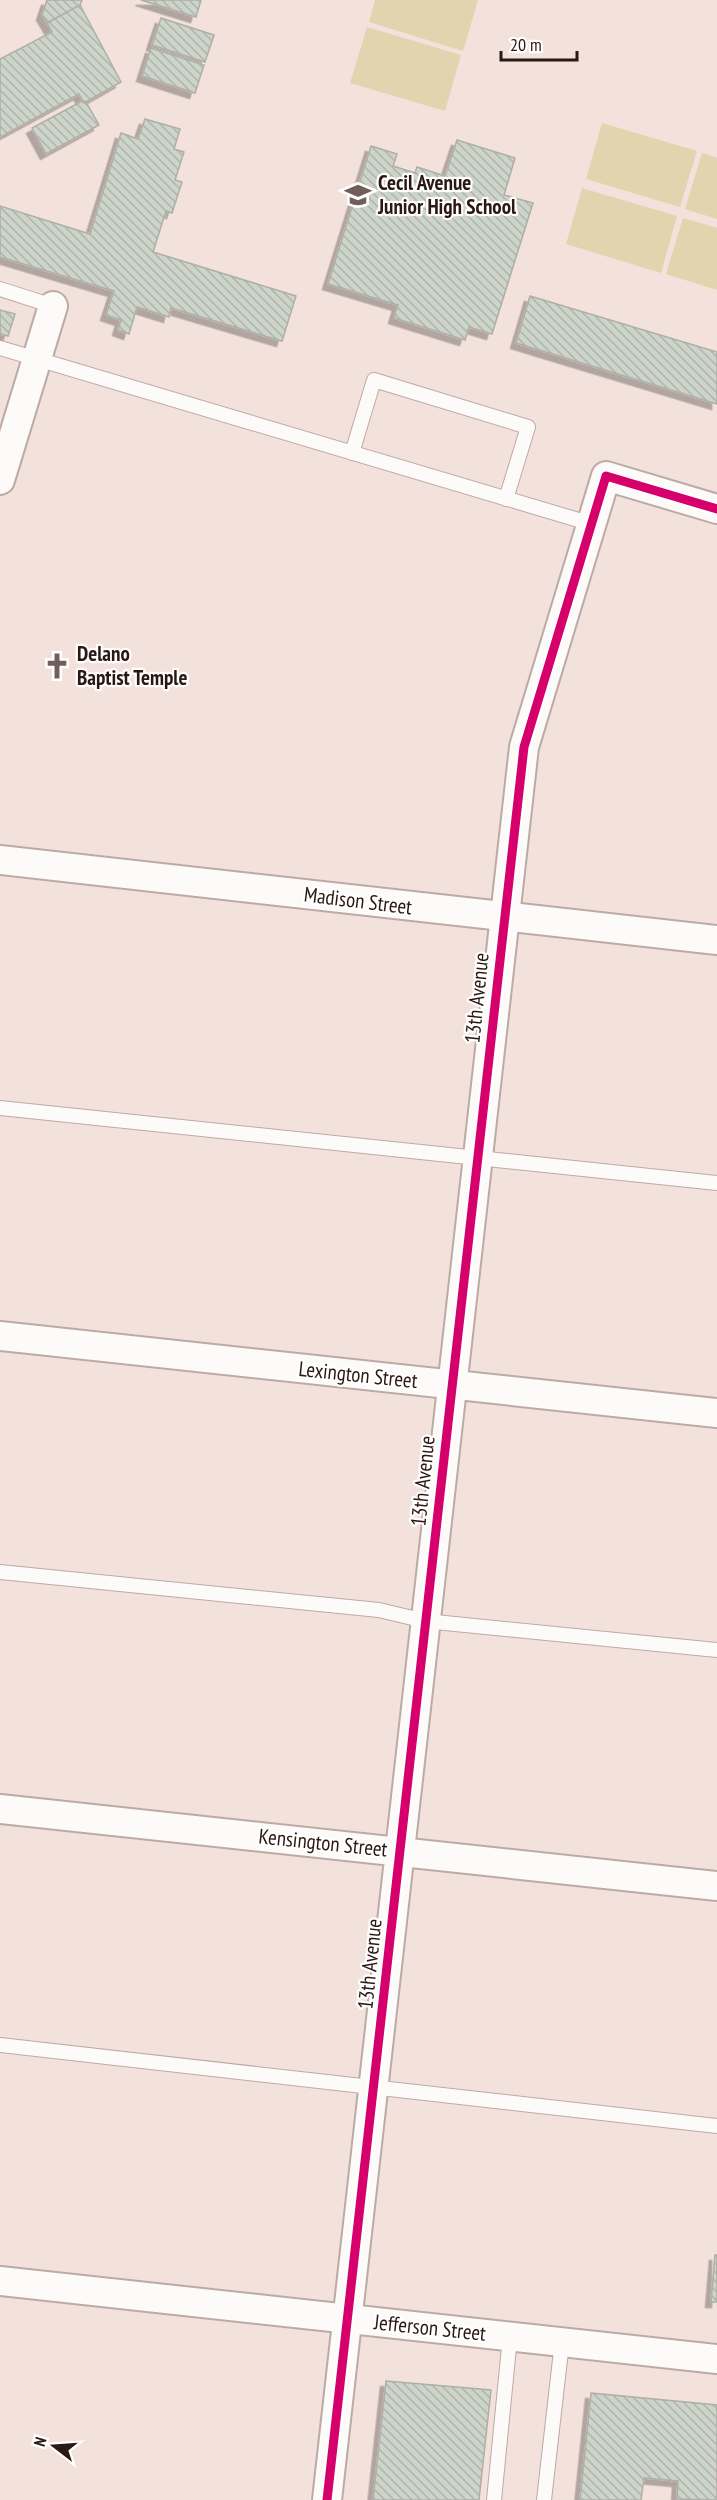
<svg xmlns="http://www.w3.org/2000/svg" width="717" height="2500" font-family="'PT Sans Narrow',sans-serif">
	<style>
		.green { fill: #e2d4af }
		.building { fill: url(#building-back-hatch); stroke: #aeafa7; stroke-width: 1.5; filter: url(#shadow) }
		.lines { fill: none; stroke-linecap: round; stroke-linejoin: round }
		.service-casing { stroke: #bcaba5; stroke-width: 16 }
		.minor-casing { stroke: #bcaba5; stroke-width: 32 }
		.service { stroke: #fdfafa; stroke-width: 14 }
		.minor { stroke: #fdfafa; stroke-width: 28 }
		.cycleway-casing { stroke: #fff; stroke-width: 13 }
		.cycleway { stroke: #d6006c; stroke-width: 9 }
		.labels { text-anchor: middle; stroke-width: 4.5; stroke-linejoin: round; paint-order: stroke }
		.poi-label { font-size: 21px; font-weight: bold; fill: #2b1812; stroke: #fff; text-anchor: start }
		.street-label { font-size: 21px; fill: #2b1812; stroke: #fff }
	</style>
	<defs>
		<pattern id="building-back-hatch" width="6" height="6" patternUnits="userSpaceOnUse" patternTransform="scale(1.5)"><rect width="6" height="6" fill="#cdd4c9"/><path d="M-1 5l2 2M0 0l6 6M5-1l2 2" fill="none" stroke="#b0b5ac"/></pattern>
		<filter id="shadow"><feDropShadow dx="-5.5" dy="5.5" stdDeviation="0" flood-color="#0004"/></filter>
	</defs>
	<rect width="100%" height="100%" fill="#f3e1db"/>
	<path class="green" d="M375 0H478L463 51 369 22Z
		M367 27 461 55 445 111 350 83Z
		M602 123 697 151 680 207 586 179Z
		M702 153 717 158V219L685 209Z
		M582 188 677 216 661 273 566 244Z
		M683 218 717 228V290L666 274Z"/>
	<path class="building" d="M47 0H82L80 5 47 23 42 15Z
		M141 0H201L196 17Z
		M80 5 121 82 84 103 79 94 0 137V59L52 32 47 23Z
		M161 18 214 35 205 62 152 45Z
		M151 48 204 65 195 93 142 76Z
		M82 101 86 102 99 125 46 154 32 128Z
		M145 119 180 129 174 149 184 152 175 180 182 182 172 213 166 211 153 252 296 296 282 341 171 308 169 317 137 307 129 334 118 330 121 320 106 315 114 291 0 257V206L90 234 121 133 138 139Z
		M457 140 515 158 504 195 533 203 492 334 469 327 465 340 394 318 398 305 328 284 371 146 397 154 393 166 415 173 417 167 445 176Z
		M530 296 717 352V404L516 343Z
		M0 310 15 314 8 336 0 334Z
		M715 2255H717V2302H711Z
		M386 2381 491 2390 479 2500H373Z
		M591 2393 717 2405V2500L677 2499 678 2481 644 2478 641 2500H580Z"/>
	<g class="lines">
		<g class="service-casing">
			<path id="service" d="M0 289 53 306
				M0 348 592 524
				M352 453 374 380 528 427 506 499
				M0 1108 717 1183
				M0 1572 379 1610 425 1621 717 1650
				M0 2045 717 2126
				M494 2500 510 2337
				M544 2500 562 2342"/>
		</g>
		<g class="minor-casing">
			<path id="minor" d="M0 480 53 306
				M0 860 717 940
				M0 1336 717 1413
				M0 1809 717 1886
				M0 2281 717 2359
				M327 2500 524 747 606 476 717 509"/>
		</g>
		<use href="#service" class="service"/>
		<use href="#minor" class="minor"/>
		<g class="cycleway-casing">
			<path id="cycleway" d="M327 2500 524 747 606 476 717 509"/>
		</g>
		<use href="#cycleway" class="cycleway"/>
	</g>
	<defs>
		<g id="school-bare" transform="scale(2.07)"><path d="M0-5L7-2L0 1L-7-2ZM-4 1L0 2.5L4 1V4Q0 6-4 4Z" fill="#715e58" stroke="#fff" stroke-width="2.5" paint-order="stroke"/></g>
		<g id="church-bare" transform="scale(2.07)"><path d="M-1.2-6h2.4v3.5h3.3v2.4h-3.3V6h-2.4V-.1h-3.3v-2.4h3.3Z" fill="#715e58" stroke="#fff" stroke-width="2.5" paint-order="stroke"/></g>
	</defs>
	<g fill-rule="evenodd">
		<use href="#school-bare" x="358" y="195"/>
		<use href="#church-bare" x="57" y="666"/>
	</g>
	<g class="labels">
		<g class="poi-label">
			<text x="378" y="190">Cecil Avenue<tspan x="378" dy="24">Junior High School</tspan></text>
			<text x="77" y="661">Delano<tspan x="77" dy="24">Baptist Temple</tspan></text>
		</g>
		<g class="street-label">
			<text transform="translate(358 901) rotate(7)" y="7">Madison Street</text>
			<text transform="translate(477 998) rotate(-84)" y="7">13th Avenue</text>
			<text transform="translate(358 1375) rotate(6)" y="7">Lexington Street</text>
			<text transform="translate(423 1481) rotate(-84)" y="7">13th Avenue</text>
			<text transform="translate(323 1843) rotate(6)" y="7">Kensington Street</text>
			<text transform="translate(370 1964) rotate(-84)" y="7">13th Avenue</text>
			<text transform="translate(430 2328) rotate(6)" y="7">Jefferson Street</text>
		</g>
	</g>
	<g transform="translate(54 2446) rotate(287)" stroke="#ffffff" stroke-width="4.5" paint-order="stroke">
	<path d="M0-4.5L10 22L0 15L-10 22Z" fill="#2b1812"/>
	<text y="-9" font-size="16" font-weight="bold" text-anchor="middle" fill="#2b1812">N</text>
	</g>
	<path d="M501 51v9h76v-9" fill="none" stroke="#2b1812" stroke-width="3"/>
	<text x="510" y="51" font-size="18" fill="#2b1812" stroke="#ffffff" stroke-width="4.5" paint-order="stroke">20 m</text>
</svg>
